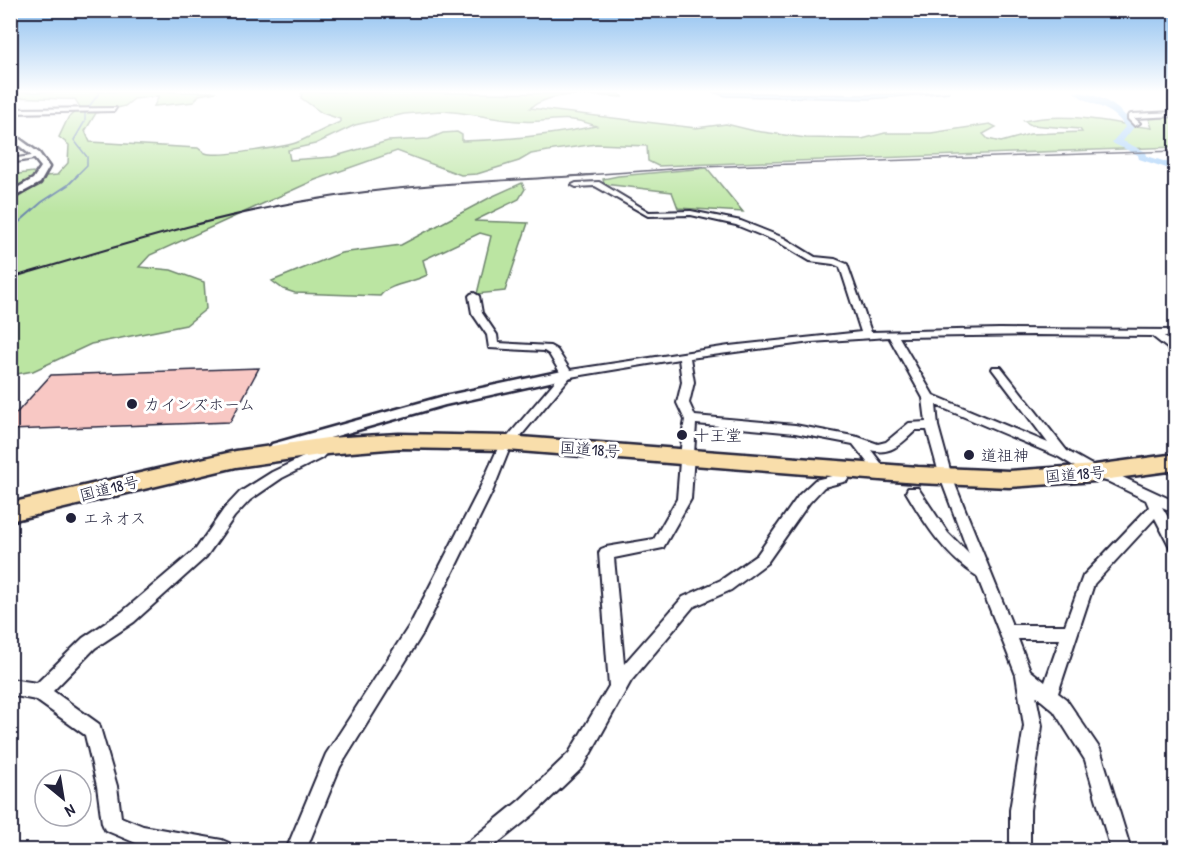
<svg xmlns="http://www.w3.org/2000/svg" width="1186" height="861" font-family="'Patrick Hand','Klee One',sans-serif">
	<style>
		.green { fill: #bbe5a2; stroke: #6e846e; stroke-width: 1.5; fill-rule: evenodd }
		.water { fill: #9fccf9; stroke: #6d88ad; stroke-width: 1.5 }
		.lines { fill: none; stroke-linecap: round; stroke-linejoin: round }
		.stream-far1 { stroke: #6d88ad; stroke-width: 1.5 }
		.stream { stroke: #6d88ad; stroke-width: 2 }
		.river { fill: #9fccf9; fill-rule: evenodd }
		.building { fill: #f8c8c4; stroke: #22223b; stroke-width: 1.5 }
		.minor-casing { stroke: #22223b; stroke-width: 4 }
		.tertiary-casing { stroke: #22223b; stroke-width: 5 }
		.trunk-casing { stroke: #22223b; stroke-width: 5 }
		.minor { fill: #fff; fill-rule: evenodd }
		.tertiary { fill: #fff; fill-rule: evenodd }
		.trunk { fill: #f9deab; fill-rule: evenodd }
		.rail-far1 { stroke: #22223b; stroke-width: 1.5 }
		.rail { stroke: #22223b; stroke-width: 2 }
		.poi-dot { fill: #22223b; stroke: #fff; stroke-width: 2 }
		.labels { text-anchor: middle; stroke-width: 6; stroke-linejoin: round; paint-order: stroke }
		.poi-label { font-size: 16px; fill: #22223b; stroke: #fff; text-anchor: start }
		.street-label { font-size: 16px; fill: #22223b; stroke: #fff }
	</style>
	<rect width="100%" height="100%" fill="#fff"/>
	<filter id="ink" filterUnits="userSpaceOnUse"><feTurbulence type="fractalNoise" baseFrequency=".0167" numOctaves="2"/><feDisplacementMap in="SourceGraphic" scale="12" xChannelSelector="R" yChannelSelector="G"/><feConvolveMatrix kernelMatrix="1 2 1 2 8 2 1 2 1" color-interpolation-filters="sRGB"/></filter>
	<g filter="url(#ink)">
		<path class="green" d="M11 92H216L199 95 194 102 154 106 159 96 134 99 125 106 96 113 85 131 90 142 198 148C202 151 205 154 210 154 222 156 287 147 298 142 312 136 325 128 340 122V119L322 113 301 98 302 92 620 94 622 97C593 96 555 89 530 108L696 128 726 124 755 131 806 138 862 139 885 133H931L990 124 996 127 983 134 988 139 1001 142 1030 134 1082 132 1080 129 1031 125 1024 121C1066 111 1110 123 1152 128L1149 119 1175 117 1176 147 658 166 648 161 647 146 596 144 554 150 531 154 519 161 477 174 461 175 397 151 315 180 150 255 139 267 171 270 204 282 206 309 186 325 91 344 33 371 11 375V202L36 186 24 185 11 189V175L33 172 35 177 57 175 68 163 69 145 59 137 68 118 80 107 75 99C53 100 32 96 11 98ZM440 111C467 112 492 119 518 121 549 124 564 113 596 126 552 135 507 140 462 141V135L457 132 443 133 429 139 388 141 332 157 290 160 288 150 315 144 355 125 404 114Z
			M707 168 743 212 678 208 672 192 604 184 603 179 618 176Z
			M522 183 525 189 519 199 474 221 528 223 505 291 477 294 491 236 480 233 423 260 427 275C413 283 390 283 380 296L295 293 283 289 272 281 341 253 401 245 491 197Z"/>
		<path class="water" d="M712 92 864 95 951 92 869 99 726 96Z"/>
		<g class="lines">
			<path class="stream-far1" d="M76 176 87 165V157L74 140 85 121V112L100 92"/>
			<path class="stream" d="M10 230 42 202 68 185 78 175"/>
			<path class="river" d="M1074 92C1097 92 1123 108 1134 127L1123 141 1146 152 1147 156 1176 165V171L1139 159 1138 155 1114 144 1112 142 1125 127C1113 106 1091 107 1074 92Z"/>
		</g>
		<path class="building" d="M259 368 230 422 10 430V420L51 375Z"/>
		<g class="lines">
			<g class="minor-casing">
				<path id="minor" d="M116 108 114 111 10 113V109Z
					M1176 112V116L1134 118 1140 123 1135 126 1128 119V116L1131 114Z
					M38 155 40 156V158L10 163V159Z
					M599 182 649 212 691 211 741 221 784 238 815 257 835 259 847 264 871 332 999 329 1176 330V336H1164L1176 346V355L1152 336 1034 335 899 337 933 395 1048 443 992 369 993 367H1001L1067 451 1099 469 1118 475 1176 502V513L1162 507 1176 531V551L1171 549 1155 518 1094 584 1058 693 1066 699 1100 749 1131 850H1111L1085 760 1054 711 1036 696 1042 726 1030 810V850H1010V810L1024 726 1016 675 977 576C945 556 925 524 906 492L908 488H918L948 533 969 554 940 477 927 430H916C903 442 891 456 871 450L888 472 887 475H877L853 444 795 433 696 424 691 499 663 548 614 558 624 664 683 597 721 580 757 555 799 495 815 480 836 475 837 466H847C849 471 849 477 847 481L824 487 809 503 767 563 731 590 693 607 631 681 583 767 534 814 489 850H464L467 843 520 800 569 753 609 686 599 553 601 549 606 547 654 539 677 499 682 436 685 420 677 403 682 382 679 359 570 377 509 450 493 490 423 633 340 767 306 850H286L326 754 411 623 479 490 498 448 561 374 549 354 544 351 489 348 487 335 472 313 469 296 471 294 474 293 479 296 482 313 497 335 498 343 550 346 557 350 570 370 729 346 861 332 840 267 833 264 810 261 778 242 736 225 691 215 648 216 595 186 576 187 572 185 576 183ZM889 337 923 398 926 422 909 423 886 442 878 444 858 437 795 425 695 416 689 403 694 382 690 358 811 342ZM936 405 1059 457 1090 476 1109 482 1146 500 1149 507 1083 576 1065 625H1012L952 477 938 426ZM1018 639H1060L1045 682 1030 670Z
					M327 442 333 446 322 458 282 478 250 500 234 517 206 557 134 622 95 648 53 691 99 724 117 786 121 817 143 826 222 840 229 843 232 850H168L143 846 105 830 102 823 97 786 85 735 36 700 10 695V679L37 683 83 638 122 612 196 549 224 509 240 492 272 472 314 452 323 443Z"/>
			</g>
			<g class="tertiary-casing">
				<path id="tertiary" d="M10 132 39 153 49 167 40 183 10 199V192L33 179 41 167 33 157 10 138Z
					M567 370 572 371 574 374 572 377 445 405 277 453 272 452 269 448 272 444 444 396Z"/>
			</g>
			<g class="trunk-casing">
				<path id="trunk" d="M399 434 507 436 918 467 1009 471 1095 465 1176 454V470L1095 481 1009 487 918 483 507 450 399 448 327 454 236 467 10 521V503L236 451 327 438Z"/>
			</g>
			<use href="#minor" class="minor"/>
			<use href="#tertiary" class="tertiary"/>
			<use href="#trunk" class="trunk"/>
			<path class="rail-far1" d="M572 176 700 167 1176 151"/>
			<path class="rail" d="M10 278C111 249 213 215 317 199 408 184 501 181 593 175"/>
		</g>
	</g>
	<linearGradient id="sky" x2="0" y2="1"><stop stop-color="#8bbeef"/><stop offset="0.43" stop-color="#fff"/><stop offset="1" stop-color="#fff" stop-opacity="0"/></linearGradient>
	<rect width="1186" height="213" fill="url(#sky)"/>
	<g class="poi-dot">
		<circle cx="132" cy="404" r="6"/>
		<circle cx="682" cy="435" r="6"/>
		<circle cx="969" cy="455" r="6"/>
		<circle cx="71" cy="518" r="6"/>
	</g>
	<g class="labels">
		<g class="poi-label">
			<text x="144" y="410">カインズホーム</text>
			<text x="694" y="441">十王堂</text>
			<text x="981" y="461">道祖神</text>
			<text x="83" y="524">エネオス</text>
		</g>
		<g class="street-label">
			<text transform="translate(590 449) rotate(4)" y="6">国道18号</text>
			<text transform="translate(1075 474) rotate(-5)" y="6">国道18号</text>
			<text transform="translate(109 488) rotate(-14)" y="6">国道18号</text>
		</g>
	</g>
	<rect width="1186" height="861" fill="none" stroke="#fff" stroke-width="36"/>
	<rect x="18" y="18" width="1150" height="825" fill="none" stroke="#22223b" stroke-width="2" filter="url(#ink)"/>
	<g transform="translate(63 798) rotate(150)"><circle r="28" fill="#ffffff" stroke="#a7a7b1" stroke-width="1.5"/>
	<path d="M0-4.5L10 22L0 15L-10 22Z" fill="#22223b"/>
	<text y="-9" font-size="16" font-weight="bold" text-anchor="middle" fill="#22223b">N</text>
	</g>
</svg>
